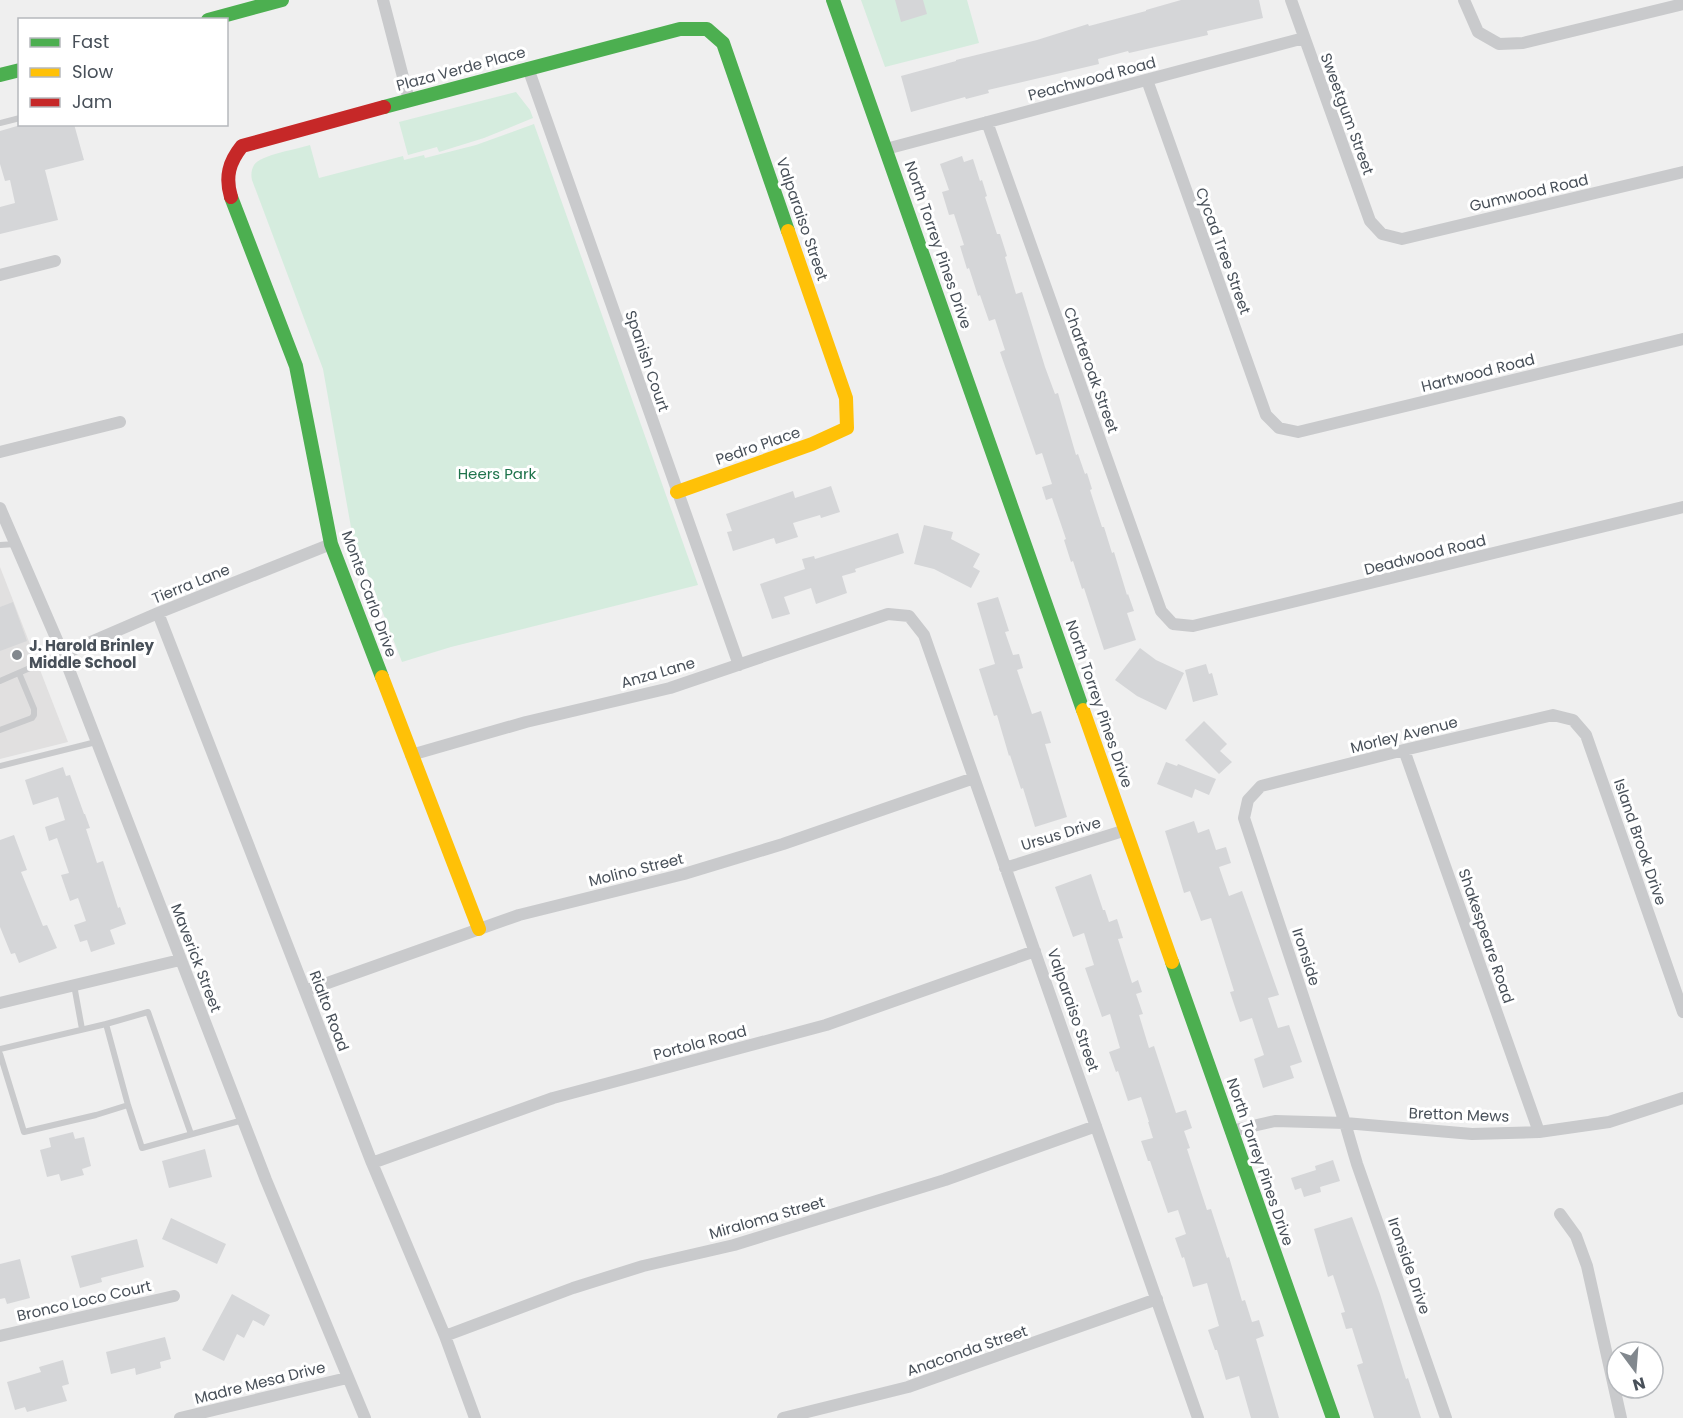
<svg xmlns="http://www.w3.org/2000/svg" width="1683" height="1418" font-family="Poppins,sans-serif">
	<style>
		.education { fill: #e1e0e0 }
		.green { fill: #d5ecde }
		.building { fill: #d5d6d8 }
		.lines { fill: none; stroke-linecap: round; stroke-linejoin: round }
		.lane { stroke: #c9cacc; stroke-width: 6 }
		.street { stroke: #c9cacc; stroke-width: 12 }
		.fast { stroke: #4caf50; stroke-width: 14 }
		.slow { stroke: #ffc107; stroke-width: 14 }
		.jam { stroke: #c62828; stroke-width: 14 }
		.poi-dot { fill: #82888e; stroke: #fff; stroke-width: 2 }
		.labels { text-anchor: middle; stroke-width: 6; stroke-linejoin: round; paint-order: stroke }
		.street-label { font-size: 15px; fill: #485059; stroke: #fff }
		.park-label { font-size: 15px; fill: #1f744c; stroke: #fff }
		.poi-label { font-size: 15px; font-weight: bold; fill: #485059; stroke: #fff; text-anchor: start }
	</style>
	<rect width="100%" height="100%" fill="#efefef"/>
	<path class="education" d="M0 567 68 742 0 759Z"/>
	<path class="green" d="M861 0H967L979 43 885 67Z
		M516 92 530 110 533 118 484 138 439 152 437 147 408 155 399 122Z
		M534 124 698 585 451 647 402 662 352 533 323 369 252 180C251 176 251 170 254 165 260 155 298 149 310 145L319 178 403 156 404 160 424 155 425 158 476 145Z"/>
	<path class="building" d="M895 0H923L927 14 901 22Z
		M1181 0H1259L1263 18 1207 31 1208 35 1129 53 1128 51 1098 59 1099 64 988 90 989 93 966 99 965 97 911 112 901 76 956 61V60L1037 40 1088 24 1089 26 1146 11V10Z
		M24 124H74L84 160 45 170 58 220 0 234V207L15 203 10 180 5 181 0 164V131Z
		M962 156 964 162 973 159 980 181 982 180 987 196 985 197 997 234H1000L1007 256 1005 257 1016 294 1022 292 1045 367 1055 394 1058 393 1076 455 1078 454 1085 474 1087 473 1092 489 1090 490 1102 527H1104L1112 553 1114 552 1127 595 1128 594 1134 611 1127 613 1136 640 1104 650 1084 588 1082 589 1073 561 1071 562 1064 540 1066 539 1052 498 1046 500 1042 487 1052 484 1042 453 1036 455 1000 352 1005 350 995 319 989 321 980 295 978 296 969 268 967 269 960 246 964 245 954 214 949 215 942 192 949 190 940 164Z
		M831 486 840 512 821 518 820 515 793 523 798 537 776 544 774 538 733 551 727 532 732 531 726 514 793 491 795 498Z
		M924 525 953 532 951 539 980 554 973 567 980 571 971 588 934 569 914 564Z
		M898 533 904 553 855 569 856 572 842 576 847 593 816 604 811 588 784 597 790 614 772 619 760 584 805 569 802 559 814 556 815 559Z
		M998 597 1009 631 1005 632 1013 655 1019 654 1023 668 1017 670 1032 714 1041 711 1051 743 1045 744 1067 817 1035 827 1023 788 1021 789 1010 755 1009 756 997 715 994 716 979 669 995 664 977 603Z
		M13 602 27 641 0 651V607Z
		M1140 648 1156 660 1184 673 1166 710 1137 696 1115 680Z
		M1206 664 1209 674 1212 673 1218 695 1193 702 1185 670Z
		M1204 721 1227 744 1220 751 1232 762 1219 774 1185 740Z
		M1166 762 1177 766 1178 764 1216 779 1209 795 1195 789 1192 798 1157 784Z
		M63 767 66 776 70 775 84 814H85L90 828 86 829 97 863 103 861 118 908 120 907 126 924 110 930 115 944 91 952 87 940 80 942 74 925 86 921 78 898 70 901 61 875 69 873 57 838 49 841 45 827 65 820 58 797 33 805 25 780Z
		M1194 821 1198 833 1209 829 1216 850 1226 847 1231 863 1219 867 1229 896 1242 891 1279 995 1268 998 1278 1028 1289 1025 1302 1062 1290 1066 1294 1078 1263 1088 1254 1059 1264 1055 1252 1018 1240 1022 1230 992 1234 991 1211 918 1201 921 1190 891 1184 893 1165 831Z
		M14 835 27 870 21 872 43 926 47 925 57 948 19 963 15 953 11 954 0 927V840Z
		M1091 874 1103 910H1105L1109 922 1117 919 1123 938 1118 939 1132 983 1138 980 1142 992 1136 994 1143 1014 1139 1015 1149 1048 1154 1046 1176 1113 1186 1110 1192 1128 1184 1131 1190 1148 1187 1149 1207 1210 1211 1209 1227 1258 1229 1257 1242 1301 1245 1300 1252 1322 1259 1320 1264 1336 1256 1339 1279 1418H1251L1239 1376 1226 1380 1217 1350H1215L1208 1330 1219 1326 1207 1283 1193 1287 1184 1257 1182 1258 1175 1238 1186 1234 1178 1210 1168 1213 1150 1161H1148L1141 1141 1153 1138 1148 1122H1149L1141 1097 1128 1101 1118 1071 1116 1072 1109 1052 1120 1048 1110 1014 1102 1017 1085 968 1094 965 1084 933 1073 937 1055 887Z
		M73 1132 75 1139 84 1137 91 1166 82 1169 84 1175 61 1181 59 1174 47 1177 40 1150 51 1147 49 1138Z
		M205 1149 212 1177 169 1188 162 1161Z
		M1333 1160 1340 1181 1320 1187 1321 1192 1304 1197 1301 1188 1295 1190 1291 1178 1316 1170 1315 1166Z
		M1352 1217 1380 1294 1406 1379 1408 1378 1421 1418H1374L1357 1365 1363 1363 1352 1328 1346 1329 1341 1313 1345 1312 1333 1275 1328 1277 1314 1229Z
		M171 1218 226 1244 217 1264 162 1239Z
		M137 1239 144 1267 101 1278 102 1282 80 1288 71 1256Z
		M20 1259 30 1298 7 1304 5 1298 0 1299V1264Z
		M232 1294 270 1315 264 1326 253 1320 244 1338 237 1334 224 1361 202 1350Z
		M165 1337 171 1359 160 1362 161 1368 136 1375 135 1368 111 1374 106 1352Z
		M63 1360 69 1384 62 1386 67 1401 27 1412 25 1407 15 1410 7 1382 41 1372 39 1367Z"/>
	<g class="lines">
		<path class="lane" d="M0 123 20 118
			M0 545 16 544
			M0 681 62 654
			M0 730 32 718 34 715V709L19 673
			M0 766 96 742
			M74 985 82 1029
			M106 1024 148 1012 191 1134
			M0 1049 106 1024 128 1105 96 1115 24 1132 0 1054
			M128 1105 142 1148 243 1120"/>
		<path class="street" d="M383 0 409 100
			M1291 0 1370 221 1382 234 1402 239 1683 172
			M1464 0 1478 32 1499 44 1523 43 1683 4
			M528 68 739 665
			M1147 80 1266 415 1279 428 1298 432 1683 339
			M987 122 1161 611 1173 624 1193 626 1683 507
			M886 149 1304 38
			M0 275 55 261
			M0 452 120 422
			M0 508 63 654 266 1180 365 1418
			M158 613 372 1163 445 1336 475 1418
			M63 654 158 613 331 544
			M1404 750 1539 1132
			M411 755 526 722 670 688 888 614 909 616 924 635 1198 1418
			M1005 868 1126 830
			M305 991 519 915 684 874 783 844 974 778
			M0 1003 180 960
			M1231 1131 1275 1121 1345 1123 1472 1134 1539 1132 1609 1122 1683 1098
			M372 1163 553 1098 826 1025 1035 951
			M1560 1214 1576 1236 1587 1266 1621 1418
			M0 1336 174 1296
			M445 1336 573 1288 643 1266 734 1245 831 1215 945 1180 1096 1126
			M180 1418 347 1378
			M783 1418 908 1387 1157 1299
			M1446 1418 1357 1164 1345 1123 1244 818 1248 800 1261 786 1404 750 1553 715 1573 720 1586 735 1683 1012"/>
		<path class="fast" d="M833 0 1083 710
			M208 20 282 0
			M0 75 20 70
			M384 107 680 29H707L723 43 788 231
			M231 197 296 366 331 544 382 677
			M1172 962 1333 1418"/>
		<path class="slow" d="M677 492 812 444 847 428 846 398 788 231
			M382 677 479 929
			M1083 710 1172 962"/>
		<path class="jam" d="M231 197C225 177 229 162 242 146L384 107"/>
	</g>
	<circle class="poi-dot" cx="17" cy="655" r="6"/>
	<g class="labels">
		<g class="street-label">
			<text transform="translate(461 69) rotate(-15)" y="5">Plaza Verde Place</text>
			<text transform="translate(1092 79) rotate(-15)" y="5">Peachwood Road</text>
			<text transform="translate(1347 114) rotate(70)" y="5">Sweetgum Street</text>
			<text transform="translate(1529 193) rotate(-13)" y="5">Gumwood Road</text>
			<text transform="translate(802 219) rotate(71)" y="5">Valparaiso Street</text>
			<text transform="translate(938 245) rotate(71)" y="5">North Torrey Pines Drive</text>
			<text transform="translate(1223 251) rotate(70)" y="5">Cycad Tree Street</text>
			<text transform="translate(647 361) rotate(71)" y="5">Spanish Court</text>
			<text transform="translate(1091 370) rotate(70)" y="5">Charteroak Street</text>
			<text transform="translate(1478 373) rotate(-14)" y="5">Hartwood Road</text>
			<text transform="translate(758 446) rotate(-19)" y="5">Pedro Place</text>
			<text transform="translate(1425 555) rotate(-14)" y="5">Deadwood Road</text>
			<text transform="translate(191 584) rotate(-22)" y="5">Tierra Lane</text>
			<text transform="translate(369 594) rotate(70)" y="5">Monte Carlo Drive</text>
			<text transform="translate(658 673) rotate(-16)" y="5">Anza Lane</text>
			<text transform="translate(1099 704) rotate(71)" y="5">North Torrey Pines Drive</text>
			<text transform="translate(1404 735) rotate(-14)" y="5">Morley Avenue</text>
			<text transform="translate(1061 834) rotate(-17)" y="5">Ursus Drive</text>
			<text transform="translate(1640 842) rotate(71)" y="5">Island Brook Drive</text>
			<text transform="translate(636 870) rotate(-14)" y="5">Molino Street</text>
			<text transform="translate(1486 936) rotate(71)" y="5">Shakespeare Road</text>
			<text transform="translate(1306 957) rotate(72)" y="5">Ironside</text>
			<text transform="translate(196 958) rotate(69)" y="5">Maverick Street</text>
			<text transform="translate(1073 1010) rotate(71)" y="5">Valparaiso Street</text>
			<text transform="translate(329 1011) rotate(69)" y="5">Rialto Road</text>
			<text transform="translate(700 1043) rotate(-15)" y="5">Portola Road</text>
			<text transform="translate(1459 1115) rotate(2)" y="5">Bretton Mews</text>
			<text transform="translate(1260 1162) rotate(71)" y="5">North Torrey Pines Drive</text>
			<text transform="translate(767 1218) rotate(-16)" y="5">Miraloma Street</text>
			<text transform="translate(1409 1266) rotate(71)" y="5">Ironside Drive</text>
			<text transform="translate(84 1301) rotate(-13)" y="5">Bronco Loco Court</text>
			<text transform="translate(967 1351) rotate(-19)" y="5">Anaconda Street</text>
			<text transform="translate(260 1383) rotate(-14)" y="5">Madre Mesa Drive</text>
		</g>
		<g class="park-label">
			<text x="497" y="479">Heers Park</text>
		</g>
		<g class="poi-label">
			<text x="29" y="651">J. Harold Brinley<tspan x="29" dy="17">Middle School</tspan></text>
		</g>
	</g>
	<rect x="18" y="18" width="210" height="108" fill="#ffffff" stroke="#b6b9bd" stroke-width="1.5"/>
	<rect x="30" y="38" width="30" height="9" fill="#4caf50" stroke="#b6b9bd" stroke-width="1.5"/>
	<text x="72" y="48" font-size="18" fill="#485059">Fast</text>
	<rect x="30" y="68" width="30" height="9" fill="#ffc107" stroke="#b6b9bd" stroke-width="1.5"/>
	<text x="72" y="78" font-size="18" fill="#485059">Slow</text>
	<rect x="30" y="98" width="30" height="9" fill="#c62828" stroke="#b6b9bd" stroke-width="1.5"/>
	<text x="72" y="108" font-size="18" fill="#485059">Jam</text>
	<g transform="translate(1635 1370) rotate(164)"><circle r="28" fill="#ffffff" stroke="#b6b9bd" stroke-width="1.5"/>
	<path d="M0-4.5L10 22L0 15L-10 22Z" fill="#82888e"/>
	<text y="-9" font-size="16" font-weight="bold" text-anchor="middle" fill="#485059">N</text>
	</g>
</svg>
